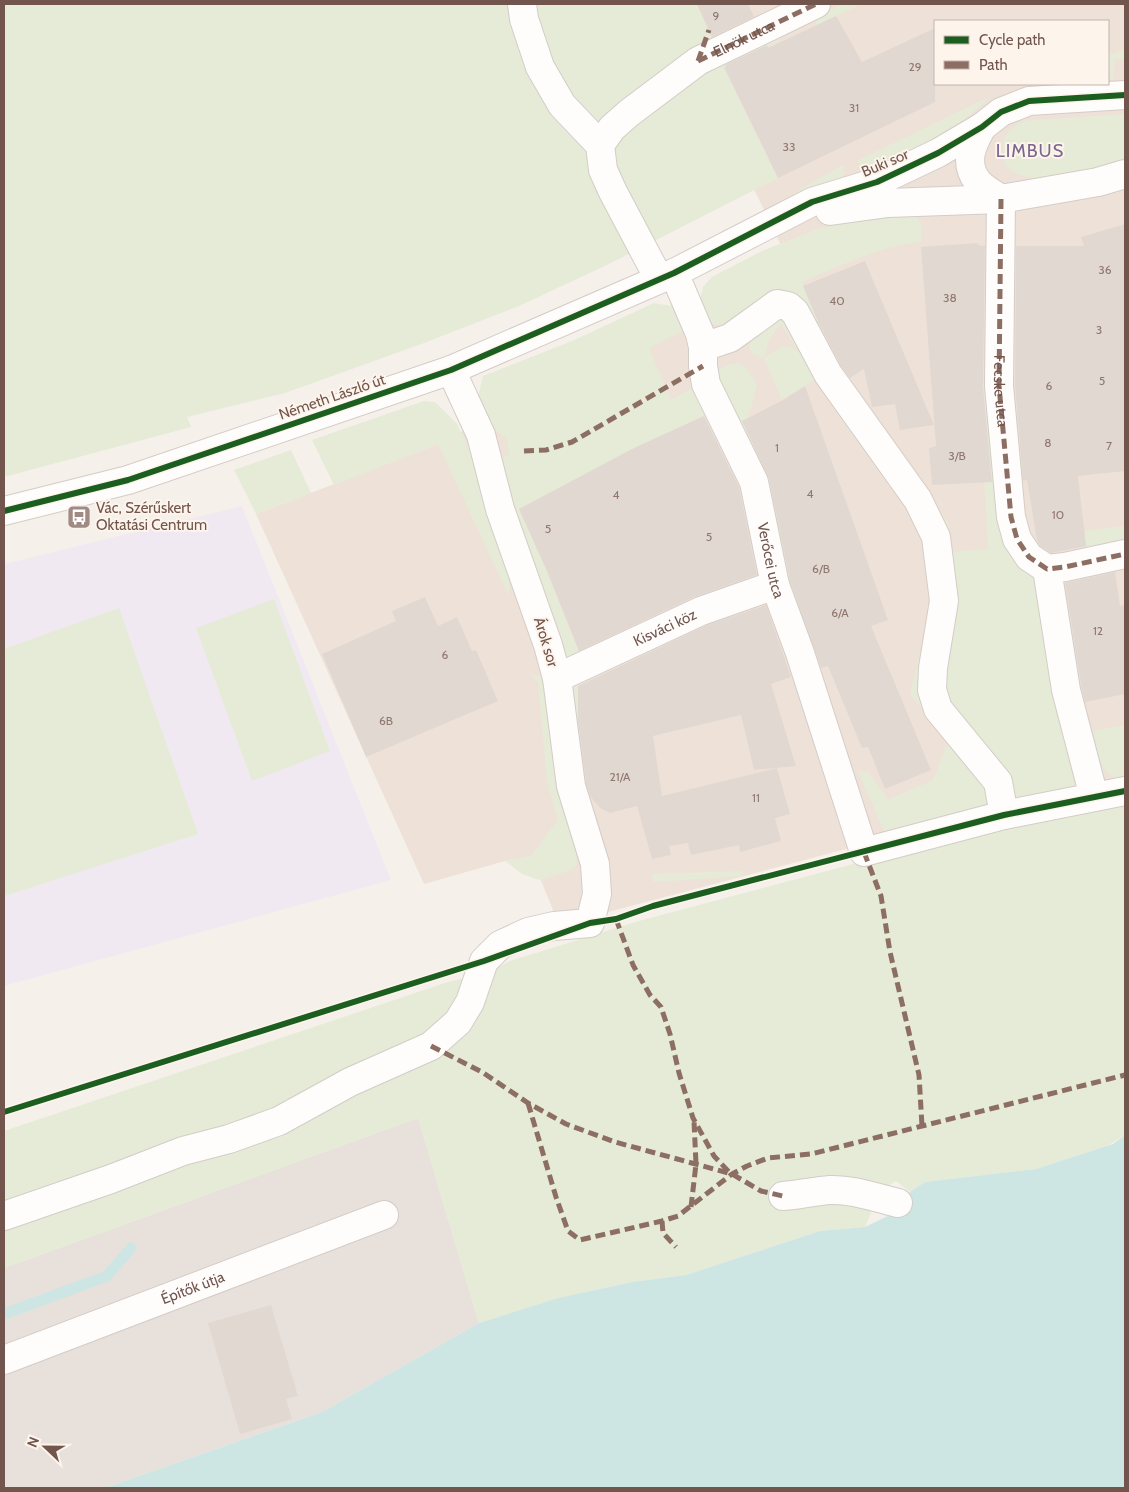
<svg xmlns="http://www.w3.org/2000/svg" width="1129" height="1492" font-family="Cabin,sans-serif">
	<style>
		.residential { fill: #eee2d8; fill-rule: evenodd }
		.industrial { fill: #e8e0db }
		.education { fill: #f1e9f1 }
		.green { fill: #e5ebd6; fill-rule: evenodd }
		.water { fill: #cde6e4 }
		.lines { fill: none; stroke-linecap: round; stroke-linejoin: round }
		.stream { stroke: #cde6e4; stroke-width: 11 }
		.building { fill: #e2d8d2 }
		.minor-casing { stroke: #d4ccc7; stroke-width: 30 }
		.minor { stroke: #fefdfc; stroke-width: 28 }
		.quiet { stroke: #8d6e63; stroke-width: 5; stroke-dasharray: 10 5; stroke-linecap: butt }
		.cycleway-casing { stroke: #fdf4ec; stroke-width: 9 }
		.cycleway { stroke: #1b5e20; stroke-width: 6 }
		.labels { text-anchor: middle; stroke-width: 4; stroke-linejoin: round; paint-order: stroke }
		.number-label { font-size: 12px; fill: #907870 }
		.street-label { font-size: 15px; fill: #72554d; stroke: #fdf4ec }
		.poi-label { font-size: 15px; fill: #72554d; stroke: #fdf4ec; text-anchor: start }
		.quarter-label { font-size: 18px; letter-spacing: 1px; fill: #7a658d; stroke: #fdf4ec }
	</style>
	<rect width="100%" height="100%" fill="#f6f0ea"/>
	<path class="residential" d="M665 4H1125V775L559 925 531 856 505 861 424 884 256 514 438 444 788 260ZM935 21H1108V84H935Z"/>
	<path class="industrial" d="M418 1118 479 1323 322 1412 105 1488H4V1268Z"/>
	<path class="education" d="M242 506 391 880 4 986V564Z"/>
	<path class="green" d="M4 4H697L721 60 776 36 781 40 724 68 778 178 609 264 519 306 424 343 285 393 187 417 191 427 4 477Z
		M843 4H861L817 25 813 18Z
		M1125 50V59H1115L1113 79H1108V55Z
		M991 96 949 133 870 171 863 169 857 161Z
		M1125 114V161C1098 170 1022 194 1004 162 1003 159 1003 154 1003 150 1001 135 1012 128 1024 121Z
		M843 165 844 171 842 180 792 194Z
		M912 214C923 220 922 230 921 242 879 246 840 266 802 282L832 354 798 297 747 311 723 326 711 323 703 314 700 300 703 287 712 277 762 251 815 230 854 220Z
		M654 303 672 306 685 320 683 331 649 348 671 400 696 386 733 471 704 416 634 448 519 509 547 571 581 657 578 679 579 756 569 663 497 462 509 454 507 439 484 420 477 401 483 376 572 341Z
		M783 312 817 378 782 400 764 358 753 354 749 347 753 336ZM781 323 798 352 790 346 781 347 764 358 769 340Z
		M739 363 747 369 757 384 748 418 774 471 785 559 823 647 813 650 779 561 717 380 720 369 729 365Z
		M980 389 991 401 996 449 994 485 1002 525 1038 580 1083 788 1014 800 938 687 949 599 885 433 949 525 951 552 988 549Z
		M424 401 435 402 457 424 473 458 509 575V596L438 444 334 485 312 440Z
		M291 450 311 493 256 514 234 470Z
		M1125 526V540L1086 548 1085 531Z
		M931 539 937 607 926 655 988 787 986 808 884 831 858 771 869 772 888 800 933 780 949 740 910 695 931 605Z
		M274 599 330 751 252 781 196 628Z
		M119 608 198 834 4 896V649Z
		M530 674 540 676 547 684 577 847 576 866 568 871 539 880 522 874 505 861 531 856 558 820 547 781 538 682Z
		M1125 725V777C1099 782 1098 750 1093 731Z
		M1125 801V1135L1107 1146 1036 1169 925 1182 910 1192 896 1181 864 1202 871 1213 865 1227 820 1231 686 1275 632 1282 558 1298 479 1323 418 1118 4 1268V1131L448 982 489 972 510 961 639 921 989 828Z
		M744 871 743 876 654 882 652 874Z"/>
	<path class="water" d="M1125 1135V1488H105L322 1412 479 1323 558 1298 632 1282 686 1275 820 1231 865 1227 894 1213C900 1198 911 1191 925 1182L1036 1169 1113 1144Z"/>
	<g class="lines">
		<path class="stream" d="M4 1314 107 1276 131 1248"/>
	</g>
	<path class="building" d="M697 4H748L754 17 712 37Z
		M836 16 862 62 935 28V102L778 178 724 67H726L725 65 767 45 768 48Z
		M1125 224V471L1078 476 1086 546 1051 553 1040 546 1037 540 1027 480 1023 481 1015 385 1016 246H1084L1081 237Z
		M978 243V245L985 246 983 386 992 482 932 485 929 448 936 446 921 247Z
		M865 261 923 399 934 425 900 430 895 404 872 407 864 369 850 378 841 366 818 322 803 286Z
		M805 386 888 620 871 626 931 770 885 789 868 747 862 748 828 666 821 668 790 581 769 479 742 421 783 400Z
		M704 416 739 487 757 575 694 597 579 651 547 571 519 509 634 448Z
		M1115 572 1120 606 1125 605V694L1085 702 1081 685 1065 583Z
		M425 597 438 626 457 617 472 651 476 650 498 701 366 757 322 654 396 621 392 611Z
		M766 605 791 677 771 684 796 766 754 770 741 715 653 736 662 796 777 768 790 814 775 818 781 841 740 852 739 845 691 855 688 843 669 846 671 855 652 859 637 806 610 813 600 808 590 796 586 783 578 721V686L707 625Z
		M271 1305 298 1396 286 1399 292 1419 240 1434 208 1323Z"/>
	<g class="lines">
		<g class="minor-casing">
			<g id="minor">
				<path d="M522 4 524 19 540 67 562 105 600 145 603 170 613 192 659 279"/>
				<path d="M982 127C972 145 963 163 978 182 984 189 994 194 1001 199"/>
				<path d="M600 145 612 128 629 113 698 61 816 4"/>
				<path id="s1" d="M1001 199 999 386 1011 517 1017 539 1029 557 1047 569"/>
				<path d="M830 211 888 203 1001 199 1098 182 1125 174"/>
				<path id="s2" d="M674 273 700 334 703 347V366L706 384 754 482 775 585 800 653 864 852 1004 815 1125 791"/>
				<path d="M703 347 730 338 777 304 788 306 795 312 828 374 918 500 936 537 944 601 933 668 932 690 938 709 998 782 1004 815"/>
				<path d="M4 511 128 480 451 370 674 273 812 202 877 182 938 153 982 127 1001 112 1029 101 1125 95"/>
				<path d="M1047 569 1066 690 1094 797"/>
				<path d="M1047 569 1065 567 1125 554"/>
				<path id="s3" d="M557 678 701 611 775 585"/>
				<path d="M783 1196C799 1195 815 1191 830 1190 853 1189 876 1198 898 1203"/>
				<path d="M4 1216 111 1179 183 1151 229 1139 279 1121 350 1082 431 1046 458 1022 470 1002 484 961 500 945 528 932 554 926 590 923 597 894 595 864 571 786 557 678 548 645 500 509 481 435 451 370"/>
				<path id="s4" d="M4 1360 384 1215"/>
			</g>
		</g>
		<use href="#minor" class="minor"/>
		<g class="quiet">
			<path id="s5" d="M698 61 816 4"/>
			<path d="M698 61 709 30"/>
			<path d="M1001 199 999 386 1011 517 1017 539 1029 557 1047 569 1065 567 1125 554"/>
			<path d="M524 451 546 450 572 442 703 366"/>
			<path d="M864 852 881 896 890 952 919 1075 922 1126"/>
			<path d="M616 919 633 965 650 995 661 1007 670 1034 679 1073 693 1118 714 1156 730 1173"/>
			<path d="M431 1046 482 1072 528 1103 566 1124 615 1142 732 1174 761 1191 783 1196"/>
			<path d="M528 1103 556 1197 568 1231 580 1240 662 1221 678 1216 732 1174 747 1166 768 1158 811 1154 1125 1075"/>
			<path d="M691 1207 696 1164 694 1121"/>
			<path d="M662 1221 663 1233 676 1247"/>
		</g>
		<g class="cycleway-casing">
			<path id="cycleway" d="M4 511 128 480 451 370 674 273 812 202 877 182 938 153 982 127 1001 112 1029 101 1125 95
				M4 1112 484 961 590 923 616 919 653 906 1004 815 1125 791"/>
		</g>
		<use href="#cycleway" class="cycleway"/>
	</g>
	<defs>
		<g id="bus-square" transform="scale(1.25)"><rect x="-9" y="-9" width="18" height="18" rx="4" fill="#a08b84" stroke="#fdf4ec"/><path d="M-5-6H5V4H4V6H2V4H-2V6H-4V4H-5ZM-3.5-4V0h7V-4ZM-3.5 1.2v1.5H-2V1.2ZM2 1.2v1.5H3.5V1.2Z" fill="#fff"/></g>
	</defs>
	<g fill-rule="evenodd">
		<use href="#bus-square" x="79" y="517"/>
	</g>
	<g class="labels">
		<g class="number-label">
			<text x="716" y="20">9</text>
			<text x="915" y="71">29</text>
			<text x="854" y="112">31</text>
			<text x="789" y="151">33</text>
			<text x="1105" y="274">36</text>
			<text x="950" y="302">38</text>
			<text x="837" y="305">40</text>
			<text x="1099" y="334">3</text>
			<text x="1102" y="385">5</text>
			<text x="1049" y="390">6</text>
			<text x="1048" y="447">8</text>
			<text x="1109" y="450">7</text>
			<text x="777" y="452">1</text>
			<text x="957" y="460">3/B</text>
			<text x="810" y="498">4</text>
			<text x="616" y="499">4</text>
			<text x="1058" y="519">10</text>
			<text x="548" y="533">5</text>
			<text x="709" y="541">5</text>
			<text x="821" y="573">6/B</text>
			<text x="840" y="617">6/A</text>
			<text x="1098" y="635">12</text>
			<text x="445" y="659">6</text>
			<text x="386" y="725">6B</text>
			<text x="620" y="781">21/A</text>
			<text x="756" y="802">11</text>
		</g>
		<g class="street-label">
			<text dy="5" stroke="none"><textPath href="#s5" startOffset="51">Elnök utca</textPath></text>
			<text transform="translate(885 163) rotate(-23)" y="5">Buki sor</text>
			<text dy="5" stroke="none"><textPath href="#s1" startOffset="192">Fecske utca</textPath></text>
			<text transform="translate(332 397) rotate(-19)" y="5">Németh László út</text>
			<text dy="5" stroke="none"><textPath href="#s2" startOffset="306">Verőcei utca</textPath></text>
			<text dy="5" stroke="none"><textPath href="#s3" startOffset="119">Kisváci köz</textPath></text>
			<text transform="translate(546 642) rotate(73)" y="5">Árok sor</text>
			<text dy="5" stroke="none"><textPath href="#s4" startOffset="202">Építők útja</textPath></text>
		</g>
		<g class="poi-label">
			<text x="96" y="513">Vác, Szérűskert<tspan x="96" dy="17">Oktatási Centrum</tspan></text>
		</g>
		<g class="quarter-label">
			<text x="1030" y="157">LIMBUS</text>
		</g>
	</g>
	<rect width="1129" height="1492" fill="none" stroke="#72554d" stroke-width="10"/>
	<rect x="934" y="20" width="175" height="65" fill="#fdf4ec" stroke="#c5b4ac"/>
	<rect x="944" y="36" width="25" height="8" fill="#1b5e20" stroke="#c5b4ac"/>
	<text x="979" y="45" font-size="15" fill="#72554d">Cycle path</text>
	<rect x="944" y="61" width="25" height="8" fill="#8d6e63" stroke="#c5b4ac"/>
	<text x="979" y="70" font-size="15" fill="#72554d">Path</text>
	<g transform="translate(45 1447) rotate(292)" stroke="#fdf4ec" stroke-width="4" paint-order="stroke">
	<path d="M0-4L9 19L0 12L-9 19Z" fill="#72554d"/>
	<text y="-8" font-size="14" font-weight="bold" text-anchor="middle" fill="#72554d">N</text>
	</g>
</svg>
